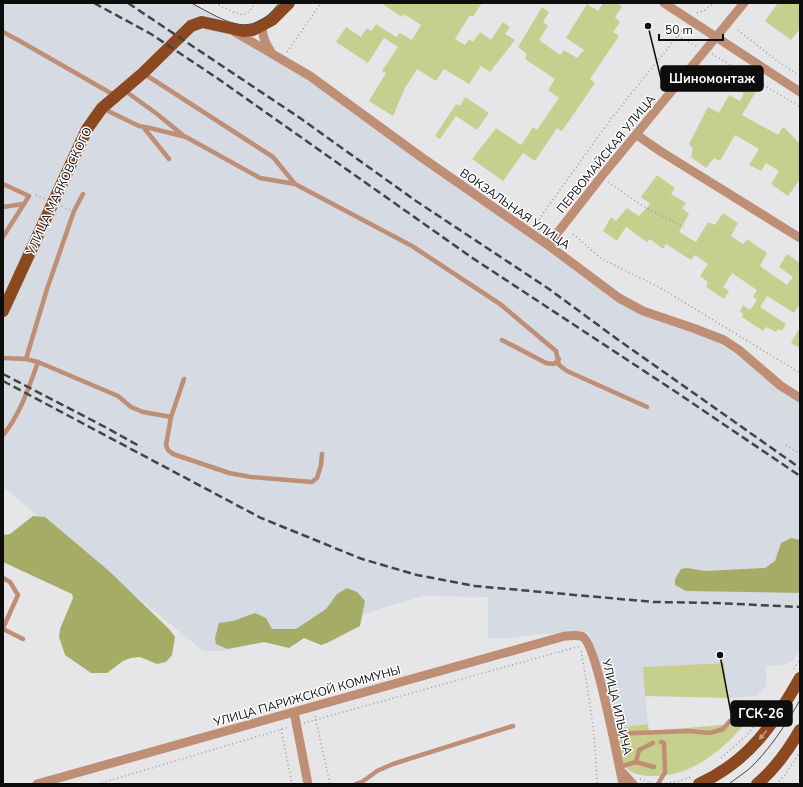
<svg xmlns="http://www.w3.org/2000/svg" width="803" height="787" font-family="'Nunito Sans',sans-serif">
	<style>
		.built { fill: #d6dae2 }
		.green { fill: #c7cf8e }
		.forest { fill: #a5ac65 }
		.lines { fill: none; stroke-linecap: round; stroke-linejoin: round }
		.path { stroke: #9b9b9c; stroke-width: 1.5; stroke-dasharray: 1 3; stroke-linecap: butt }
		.lane { stroke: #bf8f75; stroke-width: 4.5 }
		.street { stroke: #bf8f75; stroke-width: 9 }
		.primary { stroke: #8c4920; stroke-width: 12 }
		.tram { stroke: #444446; stroke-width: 1 }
		.rail { stroke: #444446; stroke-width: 2.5; stroke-dasharray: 8 4; stroke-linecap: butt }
		.path-bridge { stroke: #9b9b9c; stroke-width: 1.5; stroke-dasharray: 1 3; stroke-linecap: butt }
		.oneway { fill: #c09b84 }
		.labels { text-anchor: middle; stroke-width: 3; stroke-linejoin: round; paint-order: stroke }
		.street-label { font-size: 12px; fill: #0d0d0e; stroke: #fff }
		.leader { fill: none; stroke: #0d0d0e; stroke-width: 1.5 }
		.callout-dot { fill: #0d0d0e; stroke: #fff; stroke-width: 1.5 }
		.callout { fill: #0d0d0e; stroke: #0d0d0e; stroke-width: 1.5 }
		.callout-label { font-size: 13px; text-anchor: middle; font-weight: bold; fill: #fff }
	</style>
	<rect width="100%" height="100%" fill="#e6e6e8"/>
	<path class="built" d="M3 3H193L297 65 546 238 643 310 702 331 782 386 800 395V649L793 661 784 665 766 666V686L757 696 728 698 724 663 643 667 648 724 616 728 604 677 588 633 539 634 511 638H488V597L423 596 290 636 224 651H203L3 487Z"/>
	<path class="green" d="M381 3H482L473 17 470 15 455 39 465 45 469 39 473 42 480 32 491 40 503 22 510 27 505 34 515 40 490 72 481 66 469 84 444 69 436 81 417 69 405 88 393 116 369 101 386 73 382 71 398 47 384 38 368 63 336 42 346 27 361 37 367 28 371 31 376 24 396 37 400 33 412 40 421 25 404 14 402 17Z
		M603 3H617L622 7 615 17 620 22 613 32 619 36 590 79 595 83 562 131 557 128 535 161 523 153 503 181 472 159 496 128 521 145 533 127 537 130 559 98 548 90 555 79 525 59 527 54 518 47 542 7 549 12 543 22 548 26 539 40 560 55 564 50 577 58 584 50 566 38 587 4 598 11Z
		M778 3H798L800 4V29L791 40 765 21Z
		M740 76 758 88 742 115 778 135 783 127C790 132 793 138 800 143V179L788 196 771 184 779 171 766 163 761 171 749 165 759 149 735 135 720 161 714 158 706 168 691 157 693 149 689 144 708 107 719 113 729 95 740 101 744 93 734 86Z
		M465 97 489 113 477 130 456 116 440 139 435 136 456 104 460 106Z
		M657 175 675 188 671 194 686 203 682 208 689 214 679 232 696 242 708 222 715 225 723 213 738 223 731 236 743 244 747 239 767 253 760 266 787 285 793 277 779 267 787 254 800 263V304L794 313 767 296 760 307 786 324 782 331 778 329 776 332 766 327 763 331 742 317 743 314 740 311 743 305 750 310 757 300 753 297 757 290 732 273 723 287 729 291 724 299 706 287 708 282 700 276 708 264 695 255 691 260 666 244 663 249 650 239 647 242 626 227 617 241 603 231 611 217 616 221 627 208 639 216 650 204 641 197Z
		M800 327V348L791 343Z
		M724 663 728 698 645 696 643 667Z
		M746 723C721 751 691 778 650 776 643 776 633 774 627 769 619 762 618 739 616 728L648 724 649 731Z"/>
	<path class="forest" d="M33 516 45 517 109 571 170 630 175 637 172 655 166 662 157 664 140 657 131 658 123 661 107 673H91L65 655 59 637 60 629 73 598 72 594 3 562V535L10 534Z
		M791 538 800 540V593L686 591 675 585V579L681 569 687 568 705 571 765 568 775 561 781 543Z
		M347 588 357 592 365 601 360 626 327 643 321 645 304 638 289 648 264 642 227 649 216 644 215 638 219 623 233 621 255 613 266 618 272 629H296L326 609 337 594Z"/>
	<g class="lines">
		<path class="path" d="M215 3 233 12 243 15 249 12 255 3
			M697 13 705 10 714 3
			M738 30 777 61 800 76
			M671 32 698 47
			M287 52 321 3
			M712 54 800 107
			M608 182 646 208 684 227
			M534 226 610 120 685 27
			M573 234 602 259 659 287 800 373
			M786 445 800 454
			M581 651C589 695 596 739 597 784
			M794 669 800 658
			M315 716 330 784
			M304 723 580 646
			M281 729 292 784
			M721 758 747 735 762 717
			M640 779 652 783
			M666 783 676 782 691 777
			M98 784 289 727
			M776 784 785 775 800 752"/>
		<path class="lane" d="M3 32 18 40 114 95
			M143 73 273 157 295 184 412 246 500 304 556 351 559 365 567 371 647 407
			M124 90 157 114 184 136
			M104 109 139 126 150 128 186 137 260 178 295 184
			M144 128 169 159
			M3 184 29 196 3 237
			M3 207 23 204
			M502 340 546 363 554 364 559 359
			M3 358 26 359 38 362 118 396 131 407 143 412 171 417 184 379
			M26 359 47 289 74 211 83 194
			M171 417 166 445 168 450 173 454 229 473 251 477 312 482 317 478 321 465 322 454
			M3 435C20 415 29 387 38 362
			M3 578 10 582 18 595 3 628
			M3 629 23 639
			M612 734 688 731 710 733 723 729 730 721
			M636 762 654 767
			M619 767 636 762 639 750 653 743
			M356 784 362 782 377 771 393 764 513 726
			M658 784 665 772 664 743 661 742"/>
		<path class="street" d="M664 3 800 92
			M262 26C263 36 264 42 270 50
			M235 32 310 76 421 157 548 245 619 298 643 311 693 328 724 340 739 350 781 386 800 398
			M637 135 660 151 800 238
			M548 245 601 177 744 3
			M294 712 308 784
			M622 772 633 784
			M37 784 565 636C571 636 578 634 583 637 597 646 618 762 623 784"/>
		<path class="primary" d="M3 311 87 129 102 108 143 73 191 26 202 22 243 31 253 30 272 20 289 3
			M699 784C749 761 774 724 800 678
			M757 784C776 768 788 751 800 730"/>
		<path class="tram" d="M191 3C225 20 250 42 279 3
			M729 784C735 779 743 774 749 769 768 752 787 723 800 700"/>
		<path class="rail" d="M94 3 151 34 217 78 471 257 676 392 800 476
			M128 3 300 118 416 201 549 289 617 339 800 468
			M3 374 105 427 141 447
			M3 381 261 518 362 559 417 575 475 586 654 602 716 603 800 607"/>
		<path class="path-bridge" d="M36 195 70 210"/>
	</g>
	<defs><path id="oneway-solid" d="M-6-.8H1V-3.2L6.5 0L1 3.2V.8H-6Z"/></defs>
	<use class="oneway" href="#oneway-solid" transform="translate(763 735) rotate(130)"/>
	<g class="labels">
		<g class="street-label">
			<text transform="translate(606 154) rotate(-51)" y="4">ПЕРВОМАЙСКАЯ УЛИЦА</text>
			<text transform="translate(59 191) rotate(-65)" y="4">УЛИЦА МАЯКОВСКОГО</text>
			<text transform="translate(515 209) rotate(35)" y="4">ВОКЗАЛЬНАЯ УЛИЦА</text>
			<text transform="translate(307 696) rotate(-16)" y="4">УЛИЦА ПАРИЖСКОЙ КОММУНЫ</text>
			<text transform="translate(617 707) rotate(77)" y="4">УЛИЦА ИЛЬИЧА</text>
		</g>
	</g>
	<path class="leader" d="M648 26L661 79M720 655L731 713"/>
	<g class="callout-dot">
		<circle cx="648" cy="26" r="4"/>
		<circle cx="720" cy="655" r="4"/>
	</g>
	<g class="callout">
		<rect x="661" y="66" width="102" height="25" rx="4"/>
		<rect x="731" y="701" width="61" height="25" rx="4"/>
	</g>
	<g class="callout-label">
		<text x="712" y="83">Шиномонтаж</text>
		<text x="761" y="718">ГСК-26</text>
	</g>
	<rect width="803" height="787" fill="none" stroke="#0d0d0e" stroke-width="8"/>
	<path d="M659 34v6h64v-6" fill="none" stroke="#0d0d0e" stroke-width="2"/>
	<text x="665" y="34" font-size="12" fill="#0d0d0e" stroke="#ffffff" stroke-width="3" paint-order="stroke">50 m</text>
</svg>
